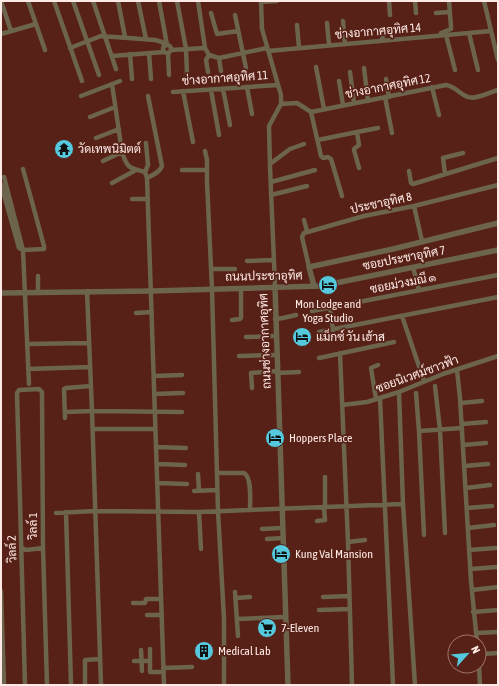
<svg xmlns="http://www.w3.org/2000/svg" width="499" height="686" font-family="'Asap Condensed',Sarabun,sans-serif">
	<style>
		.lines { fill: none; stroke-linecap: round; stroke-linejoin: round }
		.minor { stroke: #6c644d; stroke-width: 4.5 }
		.tertiary { stroke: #6c644d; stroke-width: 5.5 }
		.labels { text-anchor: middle; stroke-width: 3.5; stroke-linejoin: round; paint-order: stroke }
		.street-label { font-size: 12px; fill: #fee9e4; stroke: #572117 }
		.poi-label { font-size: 12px; fill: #fee9e4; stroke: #572117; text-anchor: start }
	</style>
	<rect width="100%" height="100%" fill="#572117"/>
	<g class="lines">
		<path class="minor" d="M1 1 11 31
			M28 1 45 50
			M54 1 82 81
			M73 1 99 75
			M93 1 116 69
			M118 1 125 37
			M138 1 146 39
			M159 1 167 45
			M177 1 186 49 187 74
			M198 1 205 48 209 55 219 58
			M261 1 262 29 281 95V104L269 126 270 167 275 286
			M389 1 390 15
			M415 1 416 13
			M484 1 498 60
			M261 2 277 1
			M211 13 217 34 238 31
			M436 13 450 12
			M235 15 246 68
			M343 21 345 44
			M327 23 329 45
			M297 25 299 48
			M469 33 478 70
			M1 34 36 24
			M442 35 441 33 451 29V27L449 1
			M446 35 455 70
			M382 40C383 32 388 31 395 29
			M163 49a4 4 0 1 1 8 0a4 4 0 1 1-8 0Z
			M70 48 101 36 155 40 162 42 165 46
			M171 50 205 48
			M268 51 491 31
			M149 53 151 79
			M168 53 169 75
			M130 54 132 79
			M112 56 164 52
			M316 67 324 109
			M364 68 368 101
			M221 71 219 58 267 48
			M208 72 206 60 209 55
			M350 72 354 103
			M386 79 389 97
			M339 81 343 105
			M112 84 122 152C127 168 129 168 145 172
			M247 87 252 114
			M432 87 439 115
			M223 89 230 125
			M211 90 219 135
			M183 91 193 142
			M173 92 278 85
			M81 96 120 81
			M385 97 392 133
			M281 104 297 103 311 112 446 85C455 86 459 94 468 97 476 100 490 92 498 90
			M311 112 321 156 323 158 328 157 331 159 342 196
			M90 117 115 107
			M357 132 378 128
			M96 138 119 129
			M318 140 357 132 359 145 354 149V150L359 168
			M146 143 148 165 145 172 147 178 164 685
			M205 151 207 160V182L212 289 218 511 224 619V685
			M103 161 122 152
			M270 164 290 149 304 144
			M182 170H207
			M409 171 411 183 413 184 498 158
			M445 174 443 158 463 153
			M4 177 23 250 29 384
			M147 178C153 175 160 172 162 166L148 96
			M271 182 315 170
			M112 183 136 170
			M1 184 19 248 23 250 44 249V246L23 169
			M271 195 307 186
			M132 199H148
			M414 206 422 241
			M304 220 307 231
			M247 261 273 260
			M309 267 302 237 304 233 364 216 414 206 498 185
			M413 267 419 290
			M211 269H235
			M38 276V292
			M87 291 92 411 101 685
			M330 307 333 330
			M312 311 498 275
			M136 313 152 312
			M402 316 424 381
			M275 319 283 318 296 315
			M232 320 240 319 241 318V289
			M319 332 498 297
			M246 337 276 336
			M27 344 89 343
			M340 353 348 542 352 685
			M239 356 276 355
			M319 358 394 342
			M28 369 90 367
			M457 370 460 398 471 581 477 642
			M277 373 299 372
			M154 376 182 375
			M435 386 440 430 445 533
			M252 388 251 373 277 371
			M399 392 403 504 415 685
			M416 393 419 431 424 535
			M154 394 183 393
			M380 398 393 685
			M376 399 371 368 378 365
			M461 403 482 401
			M342 405 367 402 399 392 443 374 498 356
			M65 412 92 411 182 412
			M65 418 64 389 66 388 91 386
			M462 424 486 422
			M93 429H155
			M419 431 462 428
			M463 445 486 443
			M156 447 186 448
			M157 464 185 465
			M464 466 488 464
			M217 473H244C252 477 250 501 250 510
			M198 474 199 491
			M325 477V507
			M157 483 187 484
			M466 488 490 485
			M194 491 217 490
			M467 508 492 506
			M66 512 71 685
			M199 512 201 549
			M56 513 95 511 199 512 403 504
			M317 521 325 520 324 508
			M468 528 494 525
			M262 529 282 528
			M267 539 283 538
			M348 542 365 540
			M22 548 26 550 43 548
			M469 550 496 548
			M471 569 497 567
			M472 590 498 587
			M1 591 4 685
			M235 592 238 636
			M323 597 349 596
			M236 598 250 597
			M133 603H145L146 599H161
			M319 610 350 609
			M473 612 498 610
			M147 615H162
			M237 619 285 617
			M476 633 498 632
			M150 649V672H164
			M141 650 142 671
			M479 656 482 659 479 662
			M480 657 482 654 498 653
			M134 661H150
			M479 666 480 685
			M163 668 192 667
			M25 685 17 393 19 390 39 389 42 392 43 548 47 685
			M85 685V660L100 659"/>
		<path class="tertiary" d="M275 286 288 685
			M314 286 309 267 393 249 498 223
			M1 293 152 291 321 286 498 250"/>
	</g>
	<defs>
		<g id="temple-disc" transform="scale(1)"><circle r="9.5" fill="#55cadf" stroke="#572117"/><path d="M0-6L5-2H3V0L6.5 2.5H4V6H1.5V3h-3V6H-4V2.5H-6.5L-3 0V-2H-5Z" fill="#111"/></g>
		<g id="hotel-disc" transform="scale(1)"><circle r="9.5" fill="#55cadf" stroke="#572117"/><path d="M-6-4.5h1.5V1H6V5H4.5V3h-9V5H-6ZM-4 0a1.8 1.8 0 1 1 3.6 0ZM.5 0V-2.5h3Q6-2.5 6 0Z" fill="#111"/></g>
		<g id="supermarket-disc" transform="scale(1)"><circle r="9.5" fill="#55cadf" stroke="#572117"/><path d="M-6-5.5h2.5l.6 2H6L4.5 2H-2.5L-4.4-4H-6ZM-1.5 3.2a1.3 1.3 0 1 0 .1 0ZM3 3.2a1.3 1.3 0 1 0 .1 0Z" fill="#111"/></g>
		<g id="building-disc" transform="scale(1)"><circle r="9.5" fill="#55cadf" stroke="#572117"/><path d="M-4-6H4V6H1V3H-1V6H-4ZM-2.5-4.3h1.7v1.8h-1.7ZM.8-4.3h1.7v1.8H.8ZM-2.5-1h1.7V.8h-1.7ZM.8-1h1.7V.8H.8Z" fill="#111"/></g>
	</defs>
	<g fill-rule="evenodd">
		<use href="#temple-disc" x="64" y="149"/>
		<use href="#hotel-disc" x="328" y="285"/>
		<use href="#hotel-disc" x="302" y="337"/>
		<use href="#hotel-disc" x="275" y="438"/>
		<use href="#hotel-disc" x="281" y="554"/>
		<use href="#supermarket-disc" x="267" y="628"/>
		<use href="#building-disc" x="204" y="651"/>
	</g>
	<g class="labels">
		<g class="street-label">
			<text transform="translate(378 31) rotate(-5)" y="4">ช่างอากาศอุทิศ 14</text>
			<text transform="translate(225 78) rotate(-4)" y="4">ช่างอากาศอุทิศ 11</text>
			<text transform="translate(388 86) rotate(-11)" y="4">ช่างอากาศอุทิศ 12</text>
			<text transform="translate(381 203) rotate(-12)" y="4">ประชาอุทิศ 8</text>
			<text transform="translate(404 258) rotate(-11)" y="4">ซอยประชาอุทิศ 7</text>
			<text transform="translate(264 276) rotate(-1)" y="4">ถนนประชาอุทิศ</text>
			<text transform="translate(403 283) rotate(-11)" y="4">ซอยม่วงมณี ๑</text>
			<text transform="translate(265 341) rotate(-92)" y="4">ถนนช่างอากาศอุทิศ</text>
			<text transform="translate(417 374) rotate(-20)" y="4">ซอยนิเวศม์ชาวฟ้า</text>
			<text transform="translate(33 526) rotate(-90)" y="4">วิลล์ 1</text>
			<text transform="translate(12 549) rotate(-92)" y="4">วิลล์ 2</text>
		</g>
		<g class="poi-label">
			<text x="78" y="153">วัดเทพนิมิตต์</text>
			<text x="328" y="308" text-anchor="middle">Mon Lodge and<tspan x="328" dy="14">Yoga Studio</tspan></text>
			<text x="316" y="341">แม็กซ์ วัน เฮ้าส</text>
			<text x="289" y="442">Hoppers Place</text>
			<text x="295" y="558">Kung Val Mansion</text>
			<text x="281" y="632">7-Eleven</text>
			<text x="218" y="655">Medical Lab</text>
		</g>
	</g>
	<rect width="499" height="686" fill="none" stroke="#fee9e4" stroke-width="4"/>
	<g transform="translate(467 654) rotate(63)"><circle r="19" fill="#572117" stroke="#9a7169"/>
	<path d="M0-3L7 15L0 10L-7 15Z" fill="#55cadf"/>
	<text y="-6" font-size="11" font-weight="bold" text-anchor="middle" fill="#fee9e4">N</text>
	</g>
</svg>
